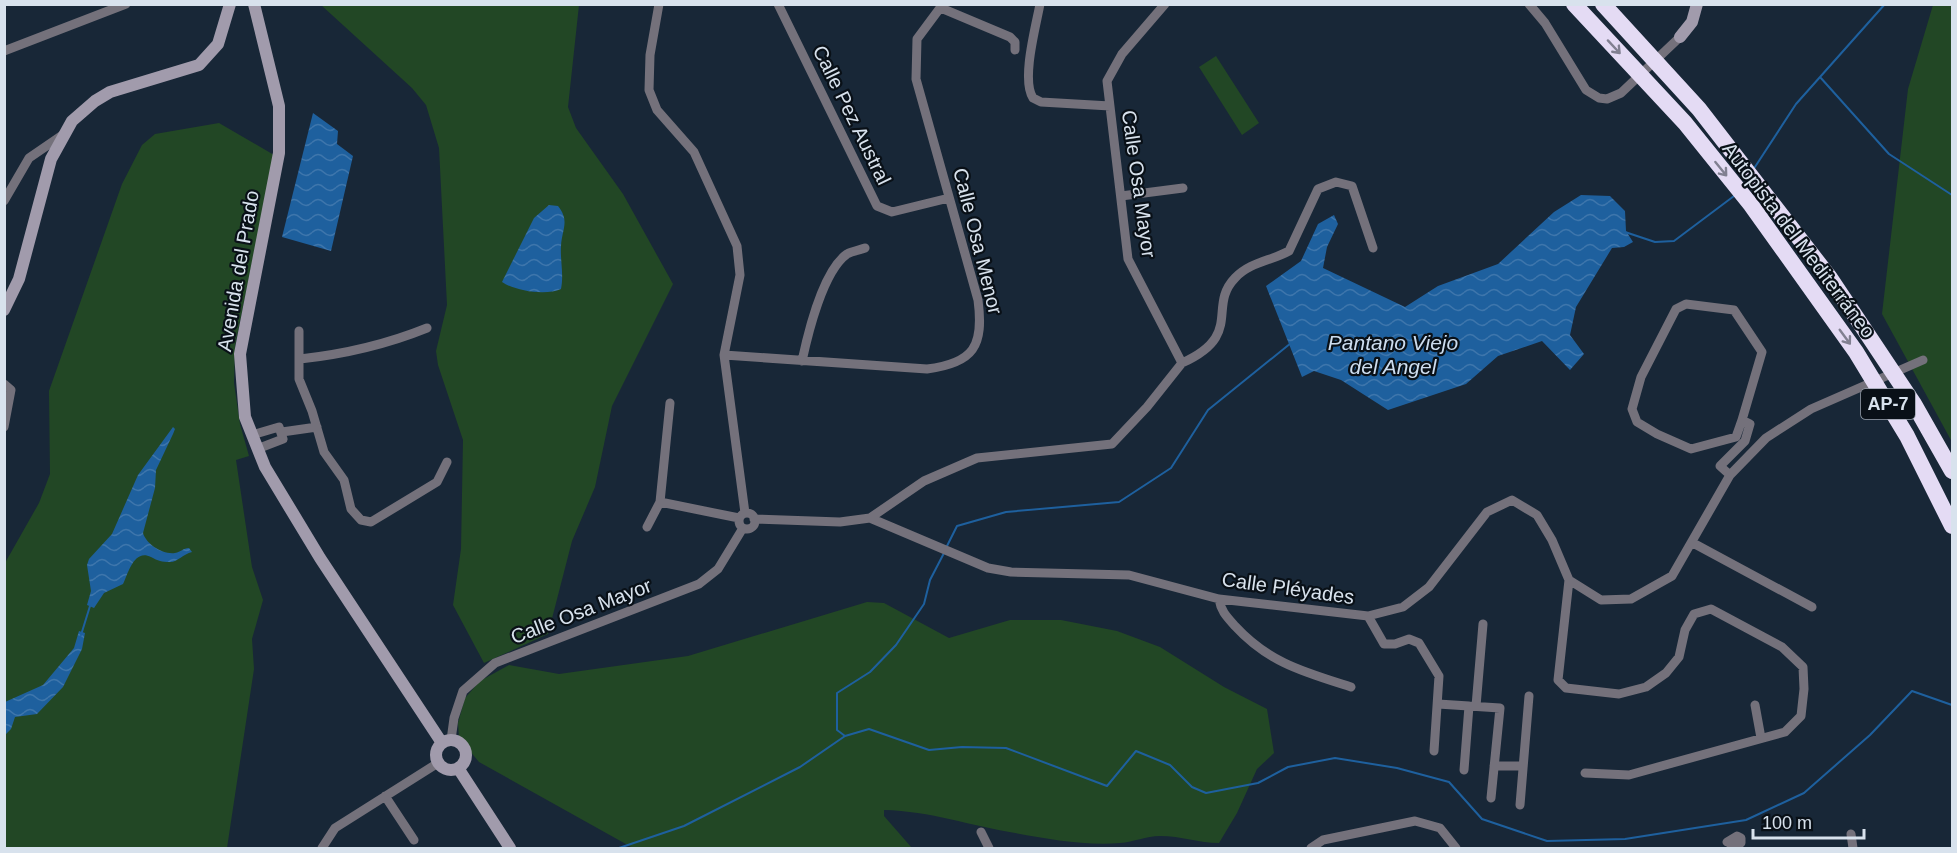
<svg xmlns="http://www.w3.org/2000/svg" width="1957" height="853" font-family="Helvetica,sans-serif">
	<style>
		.green { fill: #224725 }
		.water { fill: url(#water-waves) }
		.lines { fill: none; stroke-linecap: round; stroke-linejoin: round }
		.stream { stroke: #1e609e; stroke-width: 2 }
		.street { stroke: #74717b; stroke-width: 9 }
		.secondary { stroke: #a19bac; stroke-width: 12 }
		.highway { stroke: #e4dbf4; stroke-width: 16 }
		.oneway { stroke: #818091 }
		.labels { text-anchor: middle; stroke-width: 4.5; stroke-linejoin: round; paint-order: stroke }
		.shield { fill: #091017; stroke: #9aa3ad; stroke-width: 1.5 }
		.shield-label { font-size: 18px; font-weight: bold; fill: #d8e2ed }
		.street-label { font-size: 20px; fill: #d8e2ed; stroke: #091017 }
		.water-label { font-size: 21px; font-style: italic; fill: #cdddef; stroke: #091017 }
	</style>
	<defs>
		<pattern id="water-waves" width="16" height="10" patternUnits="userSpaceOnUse" patternTransform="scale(1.5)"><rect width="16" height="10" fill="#1e609e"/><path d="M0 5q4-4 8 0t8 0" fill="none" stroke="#3e76ac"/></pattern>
	</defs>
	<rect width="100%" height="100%" fill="#182737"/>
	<path class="green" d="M321 5H579L568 107 576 128 623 194 673 284 612 406 595 487 572 541 548 634 484 663 453 605 461 549 463 440 438 365 436 351 447 305 439 148 426 105 412 88Z
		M1933 5H1952V442L1882 314 1908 89Z
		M1216 56 1259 123 1242 135 1199 67Z
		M219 123 274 155 235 346 234 383 240 424 249 456 236 460 252 567 263 600 252 639 254 669 227 848H5V563L39 503 50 474 49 391 122 184 142 145 155 134Z
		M867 602 884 603 949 638 1010 620H1061L1117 631 1160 647 1224 687 1267 709 1274 753 1257 769 1237 813 1219 843C1199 843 1181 836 1160 836 1146 836 1134 842 1120 843 1086 846 1049 839 1015 833 971 826 930 811 884 810V816L912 848H633L479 762 459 738 458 723 465 698 480 681 509 665 559 674 688 656Z"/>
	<path class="water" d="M313 113 338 131 337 144 353 156 331 251 282 237Z
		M1581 195 1610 196 1625 211 1626 231 1633 242 1624 247 1612 248 1576 307 1570 335 1584 354 1570 370 1542 341 1498 356 1466 384 1388 410 1341 380 1314 371 1302 377 1266 286 1301 261 1318 224 1334 215 1338 224 1327 247 1323 268 1405 307 1438 286 1498 264 1554 212Z
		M549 205 558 206C570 221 562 229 561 246 560 260 564 274 561 289 546 296 515 291 502 282L534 218Z
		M173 427 175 429 173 434 156 470 155 488 143 533C146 544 163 555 175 553 181 552 183 548 189 548L192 552C183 554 178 562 170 562 162 562 158 561 151 557 134 548 128 574 123 584L104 593 94 608 87 605 91 591 87 565 89 559 112 534 138 475Z
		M79 631 85 633 82 649 63 687 37 714 15 717 11 729 5 735V702L43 685 74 648Z"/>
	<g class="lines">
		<path class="stream" d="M1927 4H1942
			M1820 77 1889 154 1952 195
			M1753 170 1796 104 1885 4
			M1625 232 1655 242 1674 241 1734 196
			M946 548 957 526 1006 512 1119 502 1171 468 1208 410 1291 343
			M81 635 90 606
			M845 736 837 730V693L870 672 896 645 924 604 930 580 944 553
			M619 848 684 826 800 767 845 736 869 729 929 750 962 747 1006 748 1107 786 1136 751 1170 765 1192 787 1206 793 1258 783 1288 767 1335 758 1397 768 1449 782 1482 819 1547 841 1625 839 1746 820 1804 793 1870 735 1912 691 1952 705"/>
		<path class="street" d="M659 4 650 55 649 90 657 110 694 152 737 246 740 275 724 355 745 513
			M778 4 877 206 892 212 949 198
			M1040 4C1036 26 1021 80 1033 98L1041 102 1110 106
			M1529 4 1545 23 1586 90 1599 98 1607 99 1621 93 1680 37
			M941 8 1010 37 1015 42V50
			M4 51 126 4
			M1121 196 1183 188
			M4 201 29 158 64 134
			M299 331V379L312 411 324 452 344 480 351 509 361 520 371 522 437 482 447 462
			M724 355 927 369C974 363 984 346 978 300L916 79 917 39 943 4
			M300 359C346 354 385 345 427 328
			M802 361C808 333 823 271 847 254 852 251 860 250 865 248
			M1182 363C1244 335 1207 307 1235 278 1250 262 1271 261 1289 251L1318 189 1336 182 1352 186 1373 248
			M4 384 11 390 4 427
			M282 432 317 427
			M252 435 279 427 283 439 257 449
			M1730 475 1720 466 1745 441 1750 424 1742 420 1762 352 1734 310 1686 304 1676 309 1641 377 1632 409 1637 422 1657 434 1691 449 1736 437 1742 420
			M660 502 739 518
			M739 521a8 8 0 1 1 16 0a8 8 0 1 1-16 0Z
			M870 518 988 568 1011 572 1129 575 1219 599 1368 616 1403 607 1429 587 1487 512 1512 500 1537 515 1552 540 1569 580 1601 600 1631 599 1672 576 1730 475 1766 438 1811 409 1923 360
			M754 519 840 522 870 518 924 481 977 458 1112 444 1147 407 1182 363 1128 259 1107 81 1122 54 1165 4
			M647 527 660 502 670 403
			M1693 543 1812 607
			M1569 580 1558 680 1566 688 1619 694 1646 687 1666 673 1679 657 1685 630 1694 614 1711 609 1782 647 1803 667 1804 689 1801 716 1785 732 1629 775 1585 773
			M1219 599C1221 611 1226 616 1235 626 1269 663 1304 672 1351 687
			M1368 616 1384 644H1395L1409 639 1419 643 1439 676 1434 751
			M1438 704 1500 708 1491 798
			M1755 705 1761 738
			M1476 706 1483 624
			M451 740 454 718 463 691 495 663 699 584 718 569 743 528
			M1494 766H1523
			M1464 770 1469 706
			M385 796 414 840
			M1520 805 1529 696
			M981 832 989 848
			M1851 834 1853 848
			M1727 842 1737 836 1741 838V843L1731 848
			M322 848 335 828 438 763
			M1311 848 1323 840 1415 821 1440 828 1456 848"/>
		<path class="secondary" d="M254 4 279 106V153L240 354 245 417 265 467 320 558 442 743
			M1680 37 1692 22 1697 4
			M4 310 19 279 51 159 72 121 95 101 110 92 199 65 218 44 230 4
			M436 755a15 15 0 1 1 30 0a15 15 0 1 1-30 0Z
			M458 768 510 848"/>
		<path class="highway" d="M1574 4 1685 123 1751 205 1856 352 1907 436 1952 526
			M1603 4 1699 109 1830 278 1914 404 1952 471"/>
	</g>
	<defs><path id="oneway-shaft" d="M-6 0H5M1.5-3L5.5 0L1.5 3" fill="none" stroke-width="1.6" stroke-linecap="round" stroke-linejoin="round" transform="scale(1.5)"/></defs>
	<g class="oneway">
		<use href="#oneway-shaft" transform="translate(1614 47) rotate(47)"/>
		<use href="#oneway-shaft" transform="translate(1721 169) rotate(51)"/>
		<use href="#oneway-shaft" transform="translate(1845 337) rotate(54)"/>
	</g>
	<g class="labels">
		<rect class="shield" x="1861" y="389" width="54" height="30" rx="4.5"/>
		<g class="shield-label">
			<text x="1888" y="410">AP-7</text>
		</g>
		<g class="street-label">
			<text transform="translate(852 115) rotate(64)" y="7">Calle Pez Austral</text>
			<text transform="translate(1139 184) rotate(82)" y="7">Calle Osa Mayor</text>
			<text transform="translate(1799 240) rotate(53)" y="7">Autopista del Mediterráneo</text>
			<text transform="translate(978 241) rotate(76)" y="7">Calle Osa Menor</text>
			<text transform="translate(238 271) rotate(-80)" y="7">Avenida del Prado</text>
			<text transform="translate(1288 588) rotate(8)" y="7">Calle Pléyades</text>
			<text transform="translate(581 611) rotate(-21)" y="7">Calle Osa Mayor</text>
		</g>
		<g class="water-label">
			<text x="1393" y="350">Pantano Viejo<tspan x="1393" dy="24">del Angel</tspan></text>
		</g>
	</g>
	<rect width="1957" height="853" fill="none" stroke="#d8e2ed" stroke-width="12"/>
	<path d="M1753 829v9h111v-9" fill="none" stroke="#d8e2ed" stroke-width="3"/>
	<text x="1762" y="829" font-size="18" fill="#d8e2ed" stroke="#091017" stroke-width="4.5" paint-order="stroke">100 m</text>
</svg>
